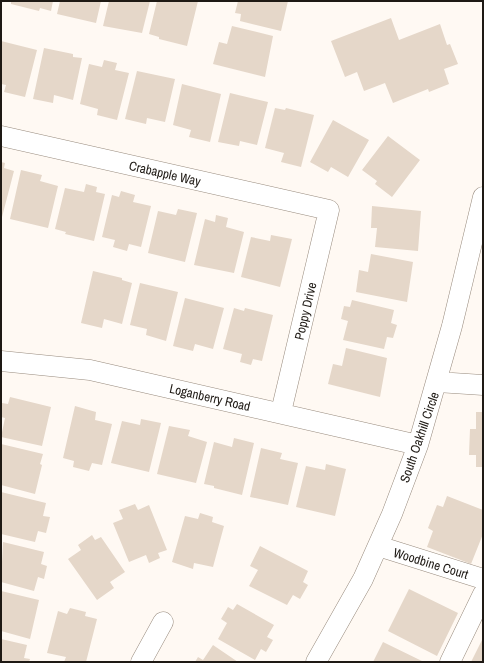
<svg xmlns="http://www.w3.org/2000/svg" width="484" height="663" font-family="'Archivo Narrow',sans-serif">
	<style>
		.building { fill: #e5d7c9 }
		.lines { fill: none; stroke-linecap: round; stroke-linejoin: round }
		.street-casing { stroke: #988b7e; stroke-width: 21 }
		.street { stroke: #fff; stroke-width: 20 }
		.labels { text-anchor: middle; stroke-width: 3.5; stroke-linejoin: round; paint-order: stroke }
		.street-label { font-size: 13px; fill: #1e1914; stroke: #fff }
	</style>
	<rect width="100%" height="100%" fill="#fff9f3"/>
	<path class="building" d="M11 1H53L51 11 40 8 39 11 11 4Z
		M60 1H101L96 23 57 14Z
		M109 1H150L142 33 103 26Z
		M157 1H198L187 46 159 39V37L149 34Z
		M238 1H288L281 31 240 21 241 14 235 13Z
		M391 18 399 40 440 24 447 45 450 44 458 64 444 69 449 84 429 92 428 89 393 103 385 83 364 91 357 72 345 77 331 41Z
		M232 26 273 36 265 77 213 64 219 42 227 44Z
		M1 41 37 50 25 97 4 92 6 85 1 84Z
		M44 48 73 54V57L82 58 73 100 54 95 53 103 33 99Z
		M104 60 117 63 115 70 129 73 117 120 97 115 98 109 80 104 89 64 102 67Z
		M137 71 175 79 165 122 147 118 146 124 125 119Z
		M182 84 221 94 210 142 189 137 191 130 173 125Z
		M230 93 268 102 257 145 240 141 239 146 218 142Z
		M275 108 285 110 286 108 314 115 301 167 281 162 284 153 265 148Z
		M333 120 369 140 348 177 331 167 328 172 310 162Z
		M388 136 420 160 392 197 375 184 377 181 362 170Z
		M1 162 5 163 4 168 14 171 2 217Z
		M21 170 42 175 40 181 58 186 48 228 10 219Z
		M86 184 97 187 96 192 105 194 94 241 65 234 66 232 55 229 65 188 84 192Z
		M121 191 135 195 133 202 151 206 141 247 129 244 127 251 113 247 115 240 102 237 112 195 119 197Z
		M372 206 421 211 418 251 375 247 377 228H371Z
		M178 209 197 213 185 262 148 253 158 211 176 215Z
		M216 215 228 218 226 227 244 232 234 273 194 265 205 219 215 222Z
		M271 235 292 239 280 287 241 277 251 237 270 241Z
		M371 254 413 262 407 302 356 292 359 270 368 272Z
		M93 271 122 278V280L132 283 122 324 104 319 102 328 81 323Z
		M140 283 178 292 166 341 146 335 147 329 130 325Z
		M185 298 224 308 213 349 195 344 193 351 173 346Z
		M352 300 394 310 391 323 397 325 393 338 387 337 384 349 343 340 348 321 341 319 344 306 350 307Z
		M234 308 244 311 245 308 273 315 262 361 253 359 251 365 240 362 242 354 223 349Z
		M346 348 387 358 380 397 328 384 333 364 342 366Z
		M10 397 51 407 42 446 1 437 5 418 1 417V408L2 403 8 404Z
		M75 406 96 412 95 420 112 424 102 465 92 463 89 471 73 467 74 461 63 458Z
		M476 412H483V467H476V455H469L470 429H476Z
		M141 419 161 423 149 472 111 463 122 421 140 425Z
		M169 426 190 430 188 436 207 442 196 483 157 474Z
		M234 438 254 443 242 495 214 488V486L204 484 214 442 232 447Z
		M1 444 43 454 40 464 42 465 35 494 1 485Z
		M261 448 282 453 280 459 298 463 288 505 250 497Z
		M326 464 346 469 335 516 296 507 306 466 325 470Z
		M1 492 46 503 43 516 50 517 46 533 38 531 35 542 1 534Z
		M447 496 483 510V534L471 564 427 547 433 531 428 528 437 505 443 507Z
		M135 504 138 510 149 505 167 550 158 553 160 558 149 563 146 555 129 562 113 523 123 519 119 510Z
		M200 513 213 517 212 522 224 526 213 567 194 563 193 569 172 562 185 516 198 519Z
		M92 535 95 540 101 537 125 572 110 582 114 588 97 600 68 559 81 550 78 545Z
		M3 542 44 552 41 564 47 566 44 579 38 577 34 591 1 582Z
		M260 546 308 571 303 582 308 585 300 599 293 595 287 605 249 586 258 570 250 566Z
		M409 589 458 613 437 656 388 631Z
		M1 591 39 600 30 639 1 631Z
		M237 604 274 625 267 637 273 640 266 652 261 649 255 660 218 639 227 623 221 619 228 607 233 610Z
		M70 608 86 612 85 616 97 619 86 662H64L66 657 47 653 58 611 67 614Z
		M483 638V662H471Z
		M1 639 27 645 24 658 30 659 29 662H1Z
		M383 642 424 662H373Z
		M213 645 238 662H195L198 657 203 660Z"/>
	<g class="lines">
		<g class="street-casing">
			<path id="street" d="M1 136 329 210 281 412
				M1 361 90 370 418 445
				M437 382 483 385
				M378 546 483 579
				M141 662 163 622
				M316 662 363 579 392 514 418 445 452 326 483 197
				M450 662 483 594"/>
		</g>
		<use href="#street" class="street"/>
	</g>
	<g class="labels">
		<g class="street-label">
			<text transform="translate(165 173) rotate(13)" y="5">Crabapple Way</text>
			<text transform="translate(305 311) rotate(-77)" y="5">Poppy Drive</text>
			<text transform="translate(210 397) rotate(13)" y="5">Loganberry Road</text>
			<text transform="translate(419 437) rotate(-71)" y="5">South Oakhill Circle</text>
			<text transform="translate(431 563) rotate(17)" y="5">Woodbine Court</text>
		</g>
	</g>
	<rect width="484" height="663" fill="none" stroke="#1e1914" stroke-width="4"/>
</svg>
